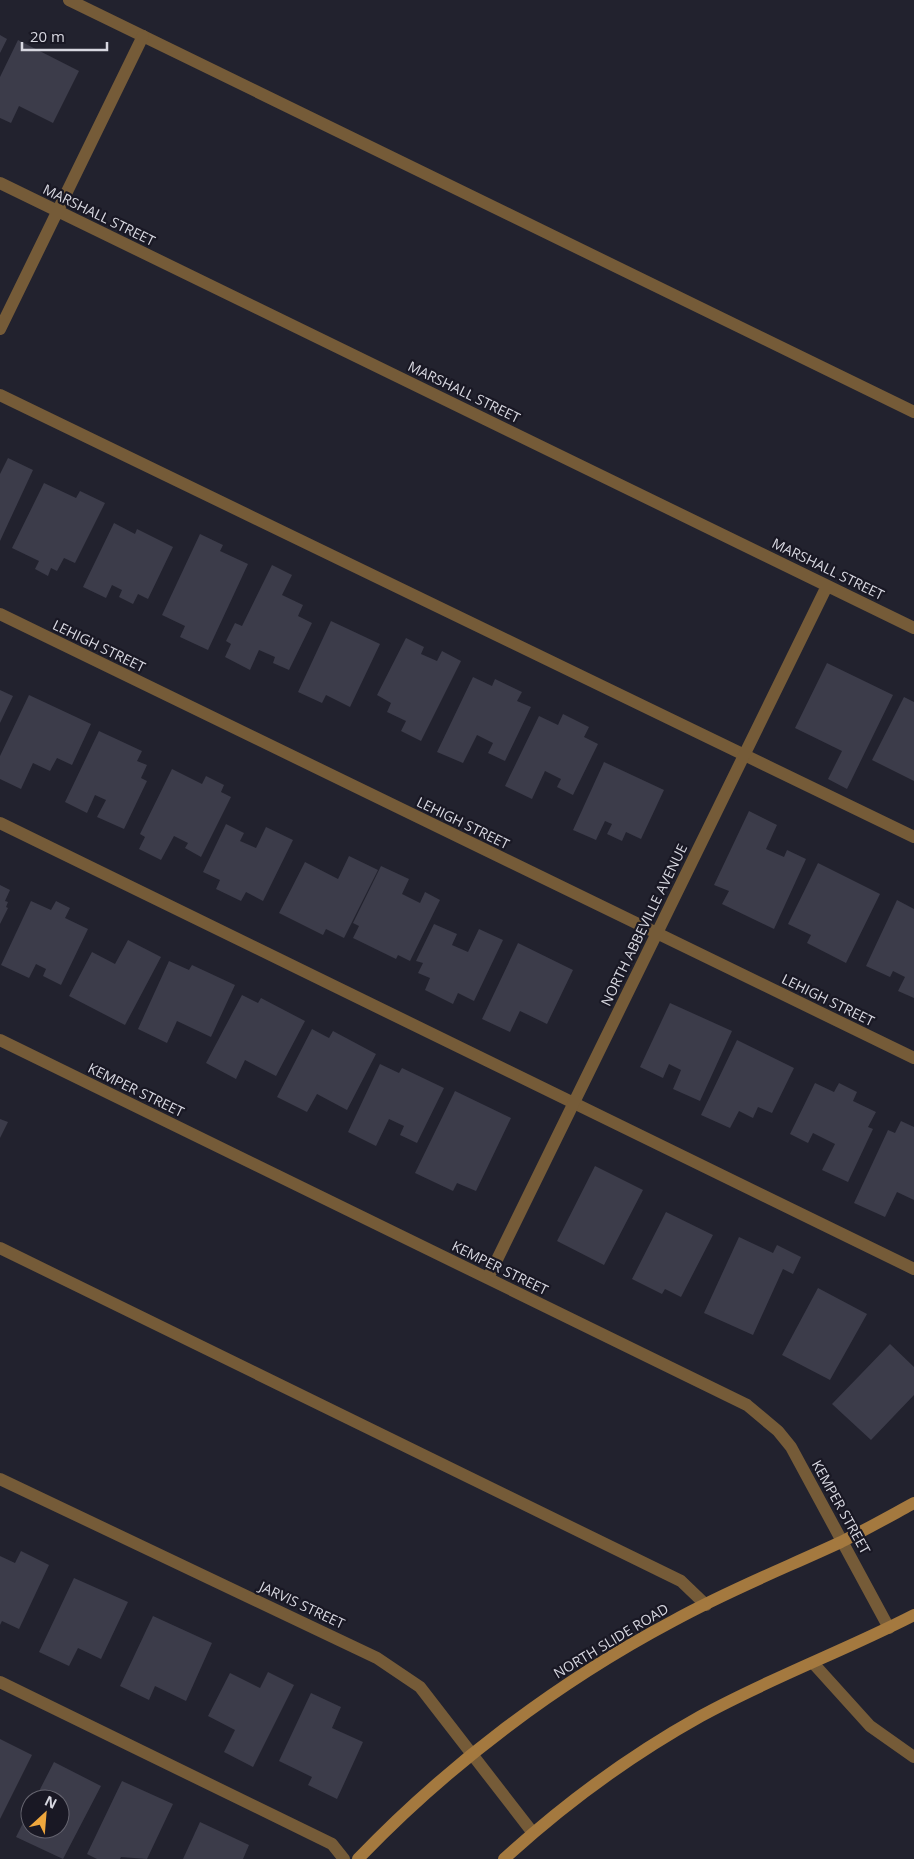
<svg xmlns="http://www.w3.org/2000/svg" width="914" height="1859" font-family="'Open Sans',sans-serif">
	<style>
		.building { fill: #3c3c4a }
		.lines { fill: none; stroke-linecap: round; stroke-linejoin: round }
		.service { stroke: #755b38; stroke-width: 12 }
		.minor { stroke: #755b38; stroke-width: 12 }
		.secondary { stroke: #a4793f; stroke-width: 12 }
		.labels { text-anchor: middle; stroke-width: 4.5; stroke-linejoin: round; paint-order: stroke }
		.street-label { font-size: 14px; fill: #d7d7e0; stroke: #191824 }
	</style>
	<rect width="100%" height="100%" fill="#22222e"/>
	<path class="building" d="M0 35 7 39 0 53Z
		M18 40 79 71 53 123 19 106 11 123 0 118V77Z
		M8 458 33 470 0 541V474Z
		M44 483 76 498 80 491 105 503 75 563 64 558 57 571 51 568 48 576 35 569 39 561 12 548Z
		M114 523 135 534 137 529 173 547 148 599 138 594 133 604 119 597 122 590 112 585 106 598 83 587Z
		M200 534 223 545 220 551 248 564 208 650 180 637 185 626 162 615Z
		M272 565 292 575 282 595 303 605 298 616 312 623 289 670 273 663 275 657 259 650 250 670 225 657 231 644 226 641 235 623 242 626Z
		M331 621 380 644 350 707 326 695 322 703 298 692Z
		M406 638 424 647 421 654 437 661 442 651 461 661 421 741 401 731 406 721 387 712 391 703 377 695Z
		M827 663 893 695 847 789 828 779 842 751 795 728Z
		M473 677 492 686 495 679 522 692 517 701 531 707 505 761 488 753 493 743 477 735 463 763 437 752Z
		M0 690 13 696 0 723Z
		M29 695 91 724 72 765 57 758 50 771 33 763 21 789 0 779V756Z
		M904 697 914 702V781L872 760Z
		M563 714 589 727 584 737 598 744 573 795 557 787 561 779 545 771 532 799 505 786 539 716 558 725Z
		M99 731 142 751 137 761 147 765 141 778 147 781 124 829 97 817 106 800 95 795 87 813 65 802Z
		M604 762 664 790 641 839 626 832 622 841 607 834 612 824 605 821 596 840 573 830Z
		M172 769 202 784 206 776 224 785 221 792 231 797 201 857 185 848 188 843 174 836 161 860 139 849 145 837 140 834Z
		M749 811 777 825 766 849 784 857 787 850 806 859 774 929 722 904 729 891 714 885Z
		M226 824 244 833 240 841 256 848 266 827 293 840 263 901 246 892 241 901 216 889 220 880 203 872Z
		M349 856 378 870 344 938 326 929 323 935 279 913 305 862 338 879Z
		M818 863 880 894 846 963 807 943 811 935 788 924Z
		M381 866 409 879 402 894 420 903 425 892 440 900 410 961 398 955 396 959 353 938 359 926 353 923Z
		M0 885 10 890 5 901 8 902 6 907 8 908 0 924Z
		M897 900 914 909V998L898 991 905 977 893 971 890 977 866 966Z
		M31 901 51 910 56 901 70 908 65 918 88 929 61 985 43 976 46 969 36 964 29 978 1 965Z
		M434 924 457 934 452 945 468 952 479 929 503 940 474 1001 458 993 453 1004 425 990 430 978 418 973 423 963 416 961Z
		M128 940 161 957 125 1025 69 996 92 952 115 964Z
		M518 943 573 970 547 1024 520 1011 510 1032 482 1019Z
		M169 961 189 970 192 965 235 985 211 1037 177 1021 167 1043 138 1029Z
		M242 995 258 1003 261 998 305 1021 276 1076 245 1060 236 1079 206 1063Z
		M670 1003 732 1031 700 1101 673 1089 681 1070 669 1064 663 1078 640 1067Z
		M312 1029 329 1038 333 1031 376 1054 347 1110 317 1094 307 1112 277 1097Z
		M737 1040 794 1068 772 1113 758 1107 753 1118 739 1111 730 1128 701 1115Z
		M380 1064 399 1073 402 1068 444 1088 417 1143 400 1135 404 1126 389 1119 376 1146 348 1132Z
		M815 1083 834 1092 839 1083 857 1092 853 1101 876 1112 868 1127 873 1129 848 1182 822 1170 835 1144 813 1133 808 1143 790 1134Z
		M455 1091 511 1118 476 1191 457 1183 453 1191 415 1173Z
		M0 1119 8 1122 0 1138Z
		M901 1121 914 1127V1200L897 1192 885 1217 854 1203 888 1130 895 1133Z
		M595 1166 643 1190 604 1265 557 1241Z
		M666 1212 713 1235 681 1297 665 1289 662 1294 632 1279Z
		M739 1237 773 1253 777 1245 801 1257 793 1274 783 1269 753 1335 704 1313Z
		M818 1288 867 1314 830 1380 782 1355Z
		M890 1344 914 1367V1395L871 1440 832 1404Z
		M21 1551 49 1565 19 1629 2 1621 0 1625V1556L15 1563Z
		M74 1578 128 1602 101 1659 78 1648 69 1666 39 1652Z
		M153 1616 212 1643 186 1701 155 1686 149 1700 120 1686Z
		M268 1672 294 1685 253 1767 224 1752 235 1730 208 1716 230 1673 260 1688Z
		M311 1693 341 1707 332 1728 363 1742 337 1799 308 1785 312 1777 279 1761Z
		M0 1739 32 1755 0 1819Z
		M54 1762 101 1786 63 1859 16 1837 30 1809V1829H60V1799H35Z
		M122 1781 173 1804 147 1859 121 1857 120 1859H97L87 1854Z
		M200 1822 249 1845 243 1859H183Z"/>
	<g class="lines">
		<path class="service" d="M69 0 914 412
			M0 395 914 837
			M0 823 914 1269
			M0 1248 681 1581 706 1605
			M813 1663 870 1726 914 1757
			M0 1682 332 1844 344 1859"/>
		<path class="minor" d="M0 183 914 628
			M0 329 143 36
			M0 614 914 1058
			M0 1040 747 1405 778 1431 791 1447 889 1628
			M488 1278 827 586
			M0 1479 377 1658 420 1687 533 1833"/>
		<path class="secondary" d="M358 1859C448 1765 558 1682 673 1621 727 1591 785 1568 841 1542 865 1530 890 1516 914 1503
			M504 1859C563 1805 631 1755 701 1716 770 1678 844 1651 914 1615"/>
	</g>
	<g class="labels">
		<g class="street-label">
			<text transform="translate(99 215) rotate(26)" y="5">MARSHALL STREET</text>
			<text transform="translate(464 392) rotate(26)" y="5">MARSHALL STREET</text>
			<text transform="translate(828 569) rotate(26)" y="5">MARSHALL STREET</text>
			<text transform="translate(99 646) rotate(26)" y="5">LEHIGH STREET</text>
			<text transform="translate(463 823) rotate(26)" y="5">LEHIGH STREET</text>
			<text transform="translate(644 925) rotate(-64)" y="5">NORTH ABBEVILLE AVENUE</text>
			<text transform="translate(828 1000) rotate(26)" y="5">LEHIGH STREET</text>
			<text transform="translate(136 1090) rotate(26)" y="5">KEMPER STREET</text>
			<text transform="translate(500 1268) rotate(26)" y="5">KEMPER STREET</text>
			<text transform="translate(841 1507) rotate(61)" y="5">KEMPER STREET</text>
			<text transform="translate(302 1605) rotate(25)" y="5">JARVIS STREET</text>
			<text transform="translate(611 1641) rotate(-31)" y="5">NORTH SLIDE ROAD</text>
		</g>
	</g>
	<g transform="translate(45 1814) rotate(26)"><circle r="24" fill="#191824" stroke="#65646f"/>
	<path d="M0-4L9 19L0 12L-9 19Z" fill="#efa73d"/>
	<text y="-8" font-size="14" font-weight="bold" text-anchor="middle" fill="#d7d7e0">N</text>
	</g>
	<path d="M22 42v8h85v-8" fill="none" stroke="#d7d7e0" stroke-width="2.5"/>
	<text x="30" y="42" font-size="15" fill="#d7d7e0" stroke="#191824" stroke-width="4" paint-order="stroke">20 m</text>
</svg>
